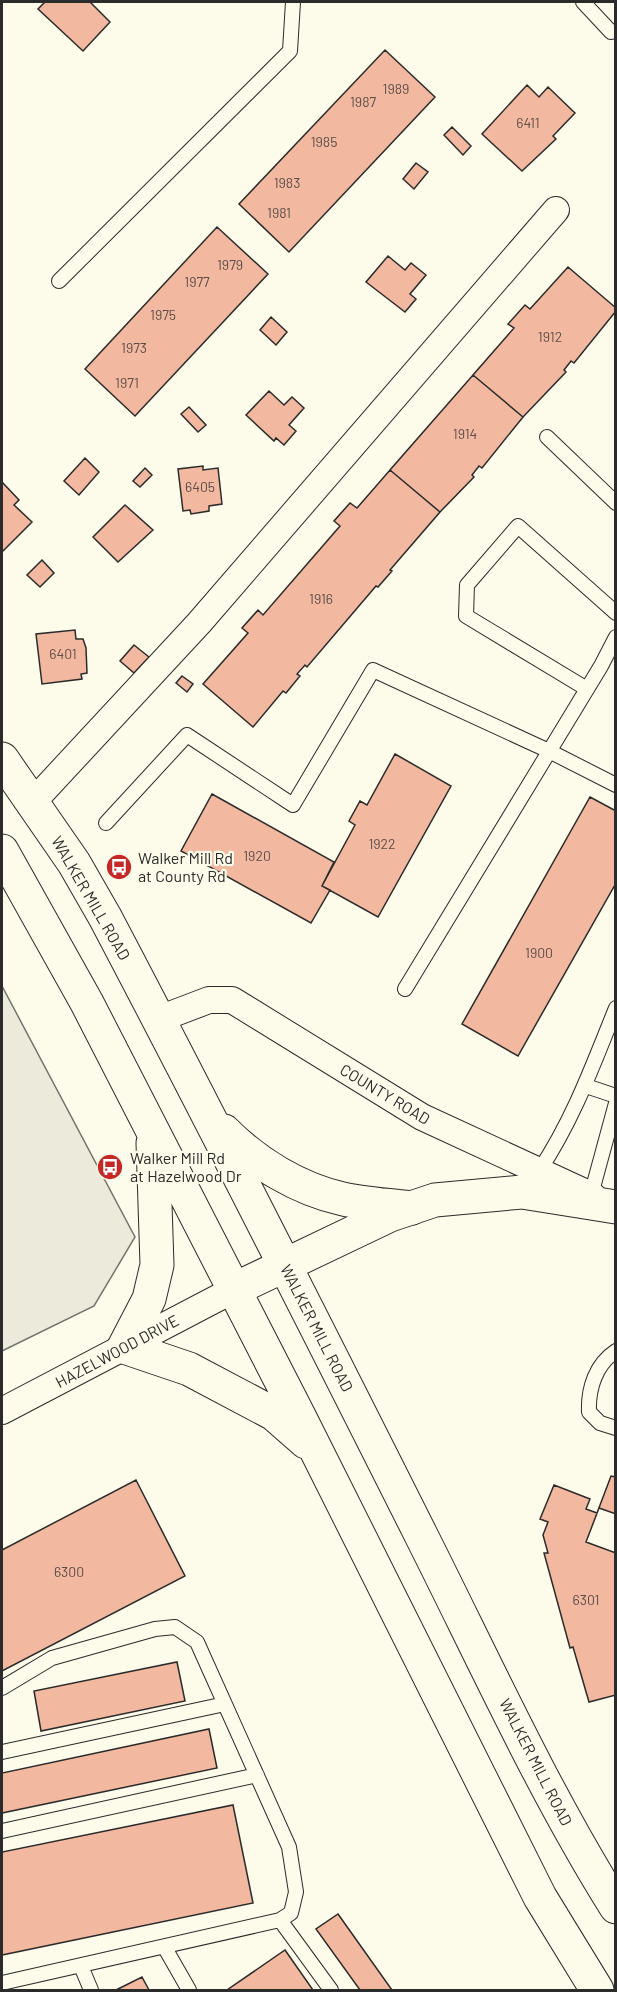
<svg xmlns="http://www.w3.org/2000/svg" width="617" height="1992" font-family="Barlow,sans-serif">
	<style>
		.green { fill: #ecebdb; stroke: #74746e; stroke-width: 1.5 }
		.building { fill: #f2b8a0; stroke: #2b2b2b; stroke-width: 1.5 }
		.lines { fill: none; stroke-linecap: round; stroke-linejoin: round }
		.lane-casing { stroke: #2b2b2b; stroke-width: 16 }
		.street-casing { stroke: #2b2b2b; stroke-width: 28 }
		.secondary-casing { stroke: #2b2b2b; stroke-width: 35 }
		.primary-casing { stroke: #2b2b2b; stroke-width: 35 }
		.lane { stroke: #fdfbea; stroke-width: 14 }
		.street { stroke: #fdfbea; stroke-width: 26 }
		.secondary { stroke: #fdfbea; stroke-width: 33 }
		.primary { stroke: #fdfbea; stroke-width: 33 }
		.labels { text-anchor: middle; stroke-width: 4.5; stroke-linejoin: round; paint-order: stroke }
		.number-label { font-size: 14px; fill: #5d4e48 }
		.poi-label { font-size: 16px; fill: #2b2b2b; stroke: #fdfbea; text-anchor: start }
		.street-label { font-size: 16px; fill: #2b2b2b; stroke: #fdfbea }
	</style>
	<rect width="100%" height="100%" fill="#fdfbea"/>
	<path class="green" d="M2 986 135 1237 94 1306 2 1351Z"/>
	<path class="building" d="M45 2H90L110 22 83 51 38 9Z
		M385 50 435 97 289 252 239 204Z
		M527 85 539 97 548 87 575 113 553 136 556 139 522 171 482 134Z
		M452 127 471 146 463 155 444 135Z
		M416 163 428 172 414 189 403 179Z
		M217 227 268 274 135 416 85 369Z
		M388 256 405 270 411 263 426 275 410 294 416 299 405 312 366 282Z
		M568 267 616 308V311L574 363 571 361 564 370 566 372 523 417 473 375 514 328 508 324 525 305 530 309Z
		M271 317 287 332 276 345 260 330Z
		M473 375 523 417 482 468 479 466 472 475 474 477 440 512 390 470Z
		M269 391 284 405 292 397 304 408 289 425 296 431 284 445 276 438 274 441 246 415Z
		M189 407 206 425 198 432 181 414Z
		M85 458 99 472 79 495 64 481Z
		M203 466V470L218 468 222 504 209 506V511L191 514 190 510 183 511 178 469Z
		M145 468 152 475 140 487 133 481Z
		M390 470 440 512 390 570 392 571 378 587 376 586 307 667 305 665 297 674 300 676 286 693 283 691 253 727 203 684 248 633 242 628 258 610 263 615 340 526 334 521 350 503 357 508Z
		M2 482 19 500 14 505 32 522 2 552Z
		M125 505 153 530 118 562 93 537Z
		M42 560 54 573 40 587 27 575Z
		M75 630 76 639H83L86 648 87 673 81 674 82 679 42 684 36 634Z
		M134 645 149 657 134 673 120 661Z
		M182 676 193 684 187 692 176 683Z
		M395 754 451 786 378 917 322 886 355 825 349 821 360 801 367 805Z
		M212 794 334 862 322 886 330 890 311 923 181 851Z
		M590 797 616 811V883L518 1056 462 1024Z
		M611 1476 616 1477V1514L599 1508 586 1542 616 1553V1695L589 1702 573 1647 570 1648 544 1553H548L543 1535 548 1522 540 1519 554 1485 590 1499 586 1509 597 1513Z
		M136 1480 185 1576 2 1671V1550Z
		M177 1662 185 1701 41 1731 34 1691Z
		M209 1729 217 1768 2 1813V1773Z
		M233 1805 253 1903 2 1955V1852Z
		M338 1914 392 1990H360L316 1929Z
		M285 1950 313 1990H227Z
		M142 1977 149 1990H116Z"/>
	<g class="lines">
		<g class="lane-casing">
			<path id="lane" d="M583 2 611 32 616 31
				M59 281 290 51 293 2
				M547 437 616 503
				M587 689 466 616 467 585 518 526 616 613
				M106 823 187 735 293 805 373 670 549 751 616 785
				M405 989 601 666 616 637
				M586 1086 616 1096
				M539 1171C573 1120 593 1065 616 1008
				M591 1195 616 1103
				M616 1351C596 1364 588 1388 589 1412L600 1423 616 1428
				M2 1688 52 1658 155 1629 175 1627 197 1642 289 1847 296 1892 291 1913 280 1920 2 1983
				M2 1752 225 1704
				M2 1831 257 1775
				M280 1920 331 1990
				M165 1948 189 1990
				M81 1966 91 1990"/>
		</g>
		<g class="street-casing">
			<path id="street" d="M32 803 199 623 556 210
				M159 1019 209 1000H232L422 1117 593 1196
				M2 1411 233 1290"/>
		</g>
		<g class="secondary-casing">
			<path id="secondary" d="M233 1290 390 1215 435 1200 522 1192 616 1207"/>
		</g>
		<g class="primary-casing">
			<path id="primary" d="M2 759 74 863 105 917C213 1122 317 1328 421 1535 484 1660 542 1789 616 1907
				M2 851 87 1003 299 1416 540 1897 597 1990
				M224 1131C256 1163 298 1189 343 1199 365 1204 389 1205 412 1208
				M153 1143 157 1265 149 1299 124 1347 189 1369 274 1414 306 1442"/>
		</g>
		<use href="#lane" class="lane"/>
		<use href="#street" class="street"/>
		<use href="#secondary" class="secondary"/>
		<use href="#primary" class="primary"/>
	</g>
	<defs>
		<g id="bus-disc" transform="scale(1.35)"><circle r="9.5" fill="#c62828" stroke="#fdfbea"/><path d="M-5-6H5V4H4V6H2V4H-2V6H-4V4H-5ZM-3.5-4V0h7V-4ZM-3.5 1.2v1.5H-2V1.2ZM2 1.2v1.5H3.5V1.2Z" fill="#fff"/></g>
	</defs>
	<g fill-rule="evenodd">
		<use href="#bus-disc" x="119" y="867"/>
		<use href="#bus-disc" x="110" y="1167"/>
	</g>
	<g class="labels">
		<g class="number-label">
			<text x="396" y="94">1989</text>
			<text x="363" y="107">1987</text>
			<text x="528" y="128">6411</text>
			<text x="324" y="147">1985</text>
			<text x="287" y="188">1983</text>
			<text x="279" y="218">1981</text>
			<text x="230" y="270">1979</text>
			<text x="197" y="287">1977</text>
			<text x="163" y="320">1975</text>
			<text x="550" y="342">1912</text>
			<text x="134" y="353">1973</text>
			<text x="127" y="388">1971</text>
			<text x="465" y="439">1914</text>
			<text x="200" y="492">6405</text>
			<text x="321" y="604">1916</text>
			<text x="63" y="659">6401</text>
			<text x="382" y="849">1922</text>
			<text x="257" y="861">1920</text>
			<text x="539" y="958">1900</text>
			<text x="69" y="1577">6300</text>
			<text x="586" y="1605">6301</text>
		</g>
		<g class="poi-label">
			<text x="138" y="864">Walker Mill Rd<tspan x="138" dy="18">at County Rd</tspan></text>
			<text x="130" y="1164">Walker Mill Rd<tspan x="130" dy="18">at Hazelwood Dr</tspan></text>
		</g>
		<g class="street-label">
			<text transform="translate(91 898) rotate(60)" y="6">WALKER MILL ROAD</text>
			<text transform="translate(385 1094) rotate(31)" y="6">COUNTY ROAD</text>
			<text transform="translate(317 1328) rotate(63)" y="6">WALKER MILL ROAD</text>
			<text transform="translate(117 1351) rotate(-28)" y="6">HAZELWOOD DRIVE</text>
			<text transform="translate(536 1762) rotate(63)" y="6">WALKER MILL ROAD</text>
		</g>
	</g>
	<rect width="617" height="1992" fill="none" stroke="#2b2b2b" stroke-width="6"/>
</svg>
